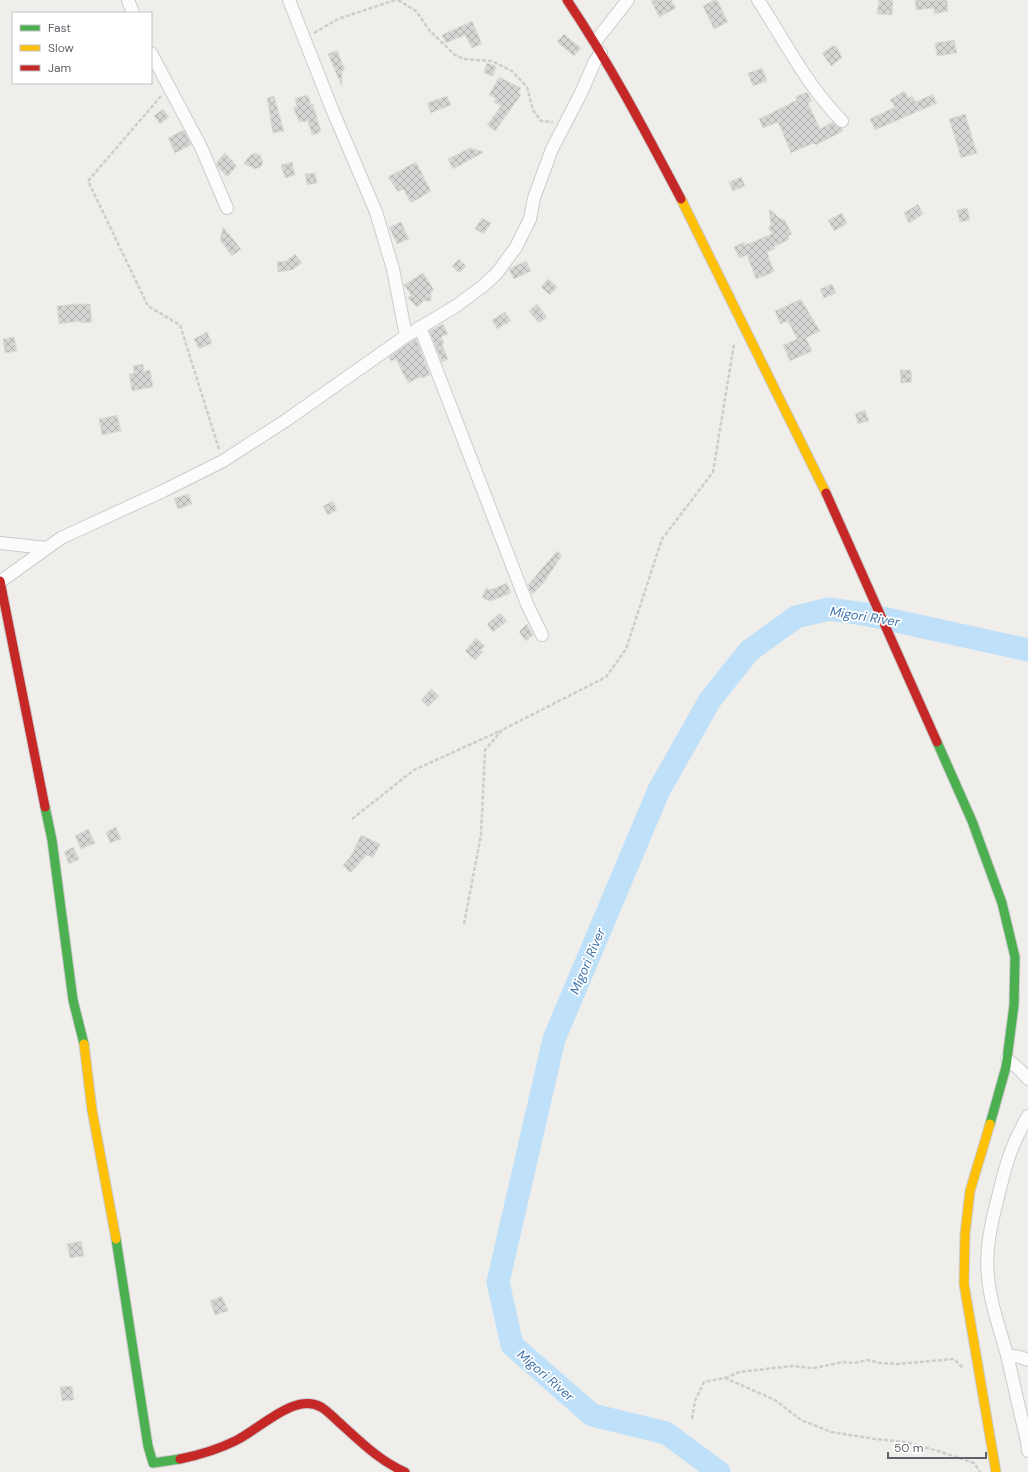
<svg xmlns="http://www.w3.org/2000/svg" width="1028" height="1472" font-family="'DM Sans',sans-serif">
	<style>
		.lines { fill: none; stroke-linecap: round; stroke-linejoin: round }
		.river { stroke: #bfe0f9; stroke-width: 23 }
		.building { fill: url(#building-cross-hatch); stroke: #deddd9 }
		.street-casing { stroke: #cbcccc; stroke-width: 14 }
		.fast-casing { stroke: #cacacb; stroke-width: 11 }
		.slow-casing { stroke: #cacacb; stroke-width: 11 }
		.jam-casing { stroke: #cacacb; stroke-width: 11 }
		.path { stroke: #cacfcc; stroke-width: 2.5; stroke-dasharray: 4 2; stroke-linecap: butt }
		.street { stroke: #fdfcfc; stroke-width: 12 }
		.fast { stroke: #4caf50; stroke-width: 9 }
		.slow { stroke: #ffc107; stroke-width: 9 }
		.jam { stroke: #c62828; stroke-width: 9 }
		.labels { text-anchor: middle; stroke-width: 3.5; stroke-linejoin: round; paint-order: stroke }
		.water-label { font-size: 13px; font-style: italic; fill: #4174aa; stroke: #fff }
	</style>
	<defs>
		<pattern id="building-cross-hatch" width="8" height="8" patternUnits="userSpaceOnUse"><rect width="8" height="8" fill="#d6d5d3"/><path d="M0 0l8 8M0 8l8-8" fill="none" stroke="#b1b0af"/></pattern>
	</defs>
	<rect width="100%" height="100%" fill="#efeeea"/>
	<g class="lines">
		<path class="river" d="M719 1472 666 1433 592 1415 512 1345 498 1282 554 1039 659 790 710 700 749 651 796 617 829 609 864 614 1028 650"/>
	</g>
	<path class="building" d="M651 0H671L676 8 659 17Z
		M714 0H717L728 22 714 29 703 6Z
		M879 0H893L892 15 877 14Z
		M915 0H947L948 11 934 14V8L916 10Z
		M472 21 482 44 472 48 465 35 446 43 442 35Z
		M564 34 581 48 574 56 557 42Z
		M954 40 957 53 937 56 935 43Z
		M835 45 841 54H840L842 58 831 66 822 53Z
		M337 50 345 70 342 71V87L328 54Z
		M487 63 496 66 493 76 484 73Z
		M762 68 767 81 753 86 748 73Z
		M499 77 521 88 518 93 521 95 495 131 487 125 501 106 494 102 496 98 489 95Z
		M904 91 909 98 912 96 916 102 933 94 937 103 875 130 870 119 895 107 890 100Z
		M807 92 812 101 808 103 820 129 833 122 837 126 841 128 843 131 816 145 814 143 791 153 778 122 763 128 759 119 797 100 795 97Z
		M308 95 311 105 313 104 321 132 312 135 308 121 299 122 293 107H297L295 98Z
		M274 96 284 131 273 133 267 98Z
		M447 96 451 105 431 113 427 103Z
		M163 109 169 117 160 124 154 116Z
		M965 114 977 153 961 158 949 119Z
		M184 130 191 145 175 153 168 138Z
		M470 148 484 152 453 169 448 159Z
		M225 153 237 166 227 177 218 167 216 163Z
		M255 153 260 155 263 162 261 167 255 169 244 164 249 156Z
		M292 162 295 175 285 178 281 165Z
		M416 162 431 191 411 203 403 189 398 192 388 177Z
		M315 173 317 183 307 185 305 174Z
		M741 177 745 186 733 191 729 182Z
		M918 204 923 214 909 223 904 213Z
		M967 208 970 220 960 222 957 210Z
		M769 209 782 220 784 219 792 234 788 236 789 239 774 247 775 249 767 252 774 272 756 279 747 255 739 258 734 247 744 242 745 245 772 234 768 227 771 226Z
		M842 213 847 224 834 231 828 220Z
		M482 218 491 223 484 234 475 229Z
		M401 222 409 239 397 244 389 227Z
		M223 227 241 249 232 256 220 240Z
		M295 254 302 263 292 270 278 272 277 262 286 261Z
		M459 259 466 266 459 273 452 266Z
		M526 261 531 271 514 279 509 269Z
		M423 273 434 290 431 293V301H424L417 307 408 298 411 295 404 285Z
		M548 279 557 287 550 295 541 287Z
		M832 284 836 293 824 298 820 289Z
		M801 299 820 331 806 338 812 351 790 361 783 345 797 339 788 321 780 324 775 311Z
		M76 304H90L92 322 81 323V321L59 324 57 306Z
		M537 304 547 317 539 323 529 311Z
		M505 312 511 321 497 329 492 320Z
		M443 324 448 334 441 337 444 343 442 344 448 359 442 362 429 331Z
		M207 332 212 343 199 349 194 339Z
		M14 337 17 351 5 353 3 339Z
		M416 338 430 375 421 378 420 377 408 383 396 359 391 361 389 357Z
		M143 364 144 371 150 370 153 387 132 391 129 374 134 373 133 366Z
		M900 370H911L912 382 901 383Z
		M865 410 869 421 858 424 855 414Z
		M117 415 121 431 102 435 99 419Z
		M189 494 192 504 178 509 174 498Z
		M333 501 337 510 328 515 323 506Z
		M557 551 562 555 545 581 533 594 530 592 528 585Z
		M507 583 511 593 491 601 482 598 486 588 490 590Z
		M500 613 507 621 493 632 487 624Z
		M527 624 533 635 526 641 519 632Z
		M476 638 485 646 480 650 483 652 475 660 465 651Z
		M431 689 439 696 428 707 421 700Z
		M116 827 121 839 110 843 106 832Z
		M88 829 95 843 81 849 75 836Z
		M361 835 380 844 373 858 367 855 350 873 343 865 351 856Z
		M73 847 79 859 69 864 64 852Z
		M81 1241 84 1256 70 1258 67 1244Z
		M222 1296 228 1311 215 1315 210 1301Z
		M72 1386 74 1400 62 1401 60 1387Z"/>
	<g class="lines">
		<g class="street-casing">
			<path id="street" d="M128 0 133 13
				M289 0 332 109 376 212 393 269 406 336
				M758 0C785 41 807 86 842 121
				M595 42 628 0
				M151 53 201 147 227 208
				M420 327 527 604 542 635
				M0 543 46 548
				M0 582 61 538 163 491 223 461 285 421 406 336 456 306 483 286 497 273 516 247 530 219 534 198 552 149 581 93 595 61 601 53
				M1007 1059 1021 1071 1028 1079
				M1028 1116C1010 1146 1005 1168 997 1201 991 1225 985 1251 988 1276 990 1303 1000 1329 1007 1355 1014 1384 1020 1413 1027 1441L1028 1451
				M1007 1355 1020 1357 1028 1360"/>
		</g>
		<g class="fast-casing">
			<path id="fast" d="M937 742 972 821 1002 903 1015 957 1014 1005 1006 1067 990 1124
				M45 807 52 840 73 1000 84 1044
				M116 1239 148 1446 153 1463 180 1459"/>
		</g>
		<g class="slow-casing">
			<path id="slow" d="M681 199 826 493
				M84 1044 92 1110 116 1239
				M990 1124 970 1191 965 1234 964 1284 996 1472"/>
		</g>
		<g class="jam-casing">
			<path id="jam" d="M567 0C610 64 645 131 681 199
				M826 493 937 742
				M0 581 45 807
				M180 1459C199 1455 217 1450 235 1441 259 1430 294 1392 321 1407 329 1412 335 1419 342 1425 362 1443 380 1461 405 1472"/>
		</g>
		<path class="path" d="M398 0 416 11 430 31 455 55 464 59 492 61 512 71 527 87 533 110 541 121 553 122
			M314 33 338 19 395 0
			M161 96 88 181 148 306 180 325 219 449
			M352 819 414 770 500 731
			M464 924 481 835 485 750 502 730 606 677 626 649 662 539 713 472 734 344
			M725 1378 739 1372 792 1366 814 1368 843 1362 854 1363 868 1360 880 1363 897 1364 954 1359 963 1368
			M692 1419 695 1401 704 1382 725 1378 775 1400 801 1420 831 1432 876 1439 905 1442 938 1451 974 1463 980 1472"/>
		<use href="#street" class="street"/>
		<use href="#fast" class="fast"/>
		<use href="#slow" class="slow"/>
		<use href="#jam" class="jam"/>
	</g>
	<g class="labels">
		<g class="water-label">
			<text transform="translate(865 616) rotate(9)" y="5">Migori River</text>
			<text transform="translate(587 961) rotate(-67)" y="5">Migori River</text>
			<text transform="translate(546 1375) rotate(41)" y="5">Migori River</text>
		</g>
	</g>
	<rect x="12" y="12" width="140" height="72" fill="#ffffff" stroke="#bfc1c3"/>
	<rect x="20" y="25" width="20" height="6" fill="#4caf50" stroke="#bfc1c3"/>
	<text x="48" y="32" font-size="12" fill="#5f6368">Fast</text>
	<rect x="20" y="45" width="20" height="6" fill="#ffc107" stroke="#bfc1c3"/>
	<text x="48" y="52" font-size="12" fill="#5f6368">Slow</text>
	<rect x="20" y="65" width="20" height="6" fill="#c62828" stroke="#bfc1c3"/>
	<text x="48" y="72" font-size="12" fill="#5f6368">Jam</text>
	<path d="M888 1452v6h98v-6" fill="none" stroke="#5f6368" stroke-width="2"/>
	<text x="894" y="1452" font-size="12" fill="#5f6368" stroke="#ffffff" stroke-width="3" paint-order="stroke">50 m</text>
</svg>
